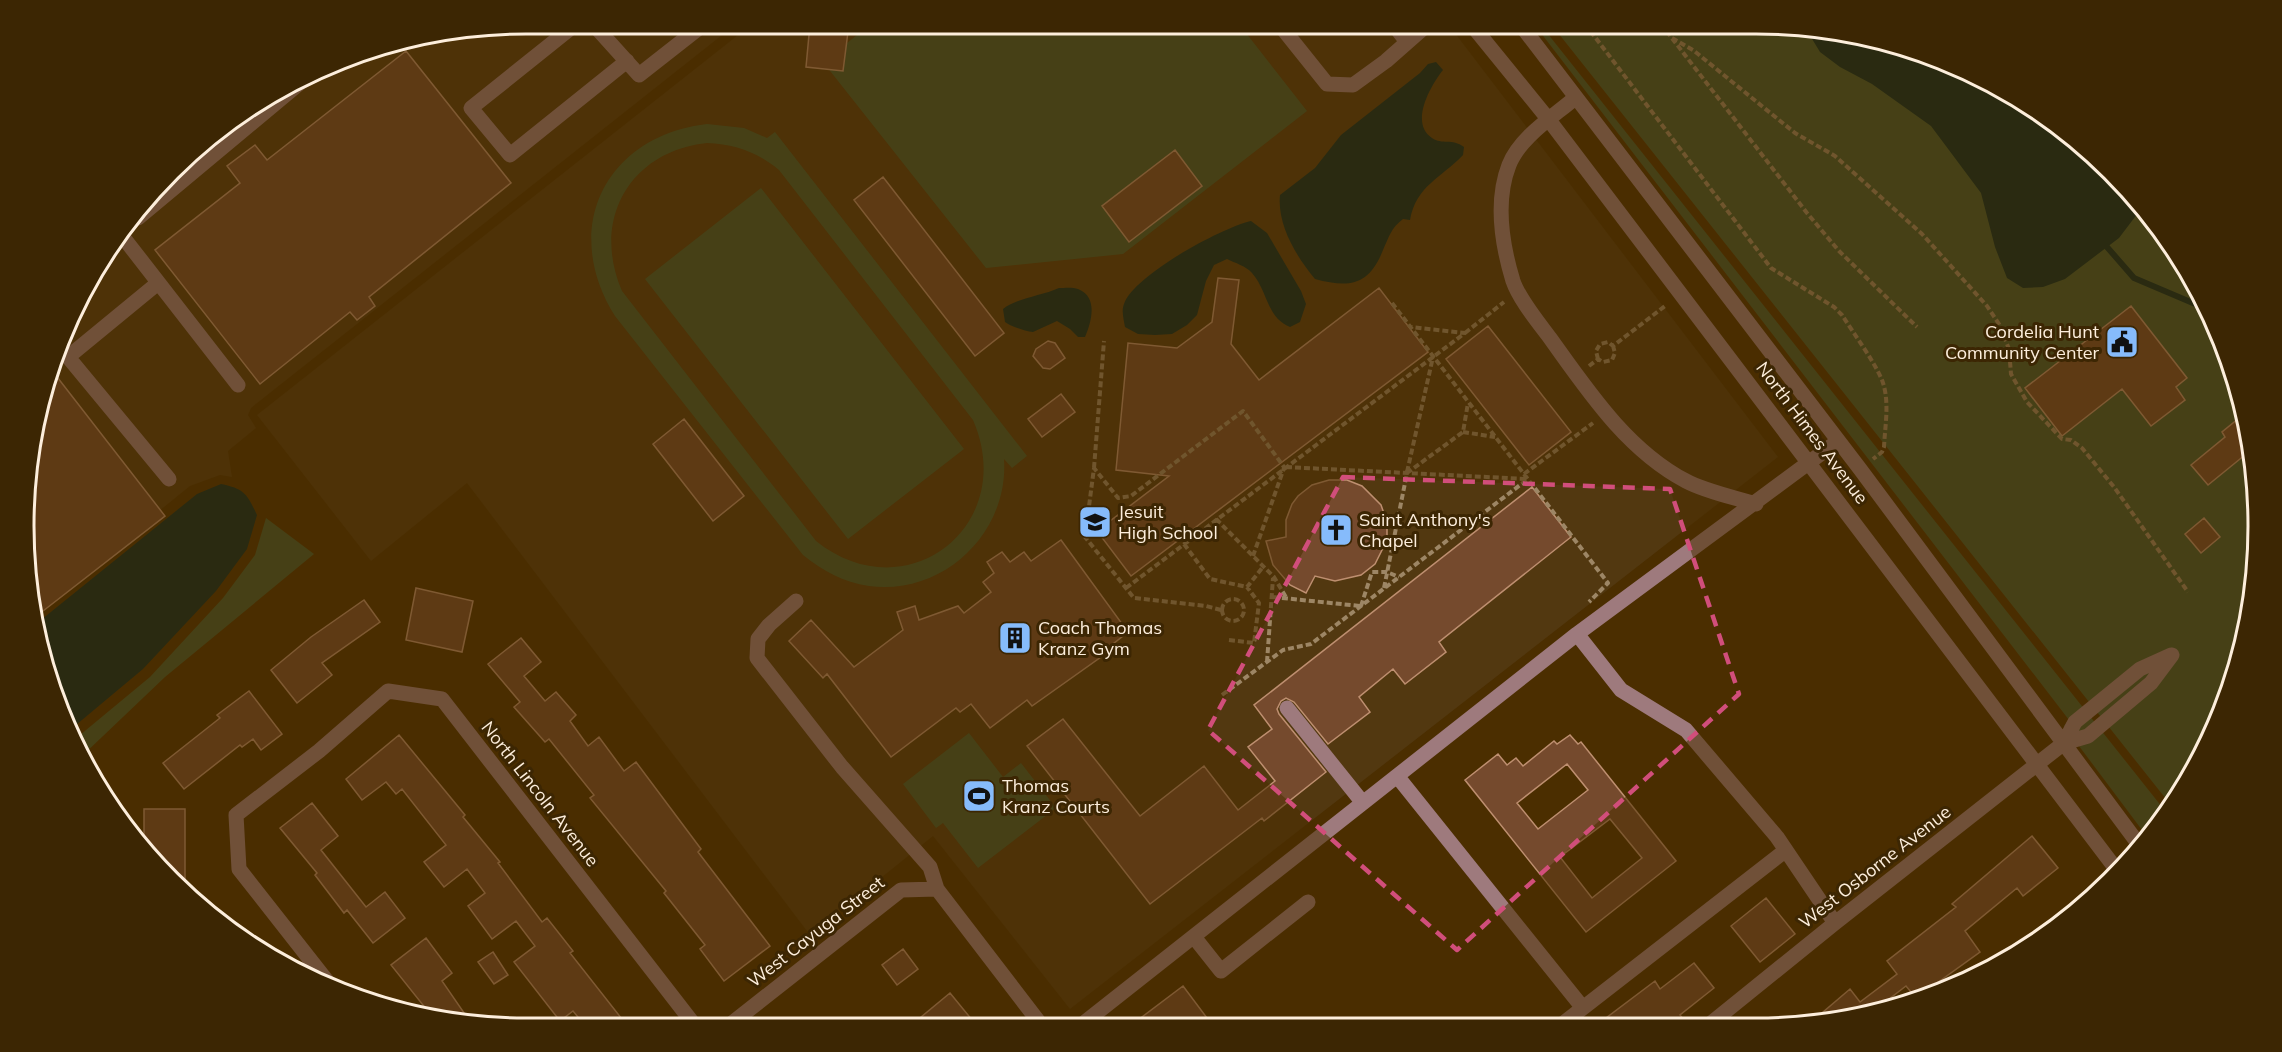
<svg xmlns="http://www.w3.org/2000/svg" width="2282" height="1052" font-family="Mulish,sans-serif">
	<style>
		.built { fill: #523810 }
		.green { fill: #415832; fill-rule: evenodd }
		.water { fill: #032727 }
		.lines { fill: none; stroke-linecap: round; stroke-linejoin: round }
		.stream { stroke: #032727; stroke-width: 6 }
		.building { fill: #754a2d; stroke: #be8f70; stroke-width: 1.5; fill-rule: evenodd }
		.path { stroke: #9d8665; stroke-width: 4; stroke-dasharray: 6 3; stroke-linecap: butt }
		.minor { stroke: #9e7a7d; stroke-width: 15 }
		.marked { fill: none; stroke: #d14e7b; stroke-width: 4.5; stroke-dasharray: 12 8; stroke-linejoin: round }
		.labels { text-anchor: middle; stroke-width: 6; stroke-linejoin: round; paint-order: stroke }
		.poi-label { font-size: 18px; fill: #fdeedc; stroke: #3c2603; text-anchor: start }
		.street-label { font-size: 18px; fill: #fdeedc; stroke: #3c2603 }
		.rim { fill: none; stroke: #fdeedc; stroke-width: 3 }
	</style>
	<rect width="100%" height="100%" fill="#4b2e00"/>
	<path class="built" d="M526 24H736L251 408 248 415 256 428 228 451 232 477 220 475 190 486 33 613 28 592 34 428 91 275 195 148 275 91 364 51Z
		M752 24H1448L1778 457 1070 1009 933 836 810 935 467 483 371 561 257 415Z"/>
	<path class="green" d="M871 24H1239L1307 111 1123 254 986 268 823 62Z
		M1534 24H1540L2166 812 2154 831 2148 838 2064 726 2069 720Z
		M1551 24H1756L1854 34 1948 62 2035 108 2111 171 2173 247 2220 334 2248 428 2258 526 2248 624 2220 718 2170 804Z
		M707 124 744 128 767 138 775 132 1027 456 1012 468 1004 459C1009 533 943 596 869 586 843 582 823 571 803 555L615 316C560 229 605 136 707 124ZM707 143C735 144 757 152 779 170L973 420C1019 526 906 613 816 541L622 291C591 220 630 151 707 143Z
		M761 188 964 449 848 539 645 279Z
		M266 518 314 554 165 677 82 756 74 740 150 677 223 598 255 555Z
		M969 733 1003 777 1021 763 1056 808 978 868 943 823 936 828 903 784Z"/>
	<path class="water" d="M1806 29 1854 34 1948 62 2035 108 2111 171 2141 209 2119 238 2065 279 2043 287 2023 288 2007 278 1995 247 1981 193 1931 126 1872 84 1840 67 1820 52Z
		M1436 62 1443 70C1431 85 1409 123 1432 138 1442 145 1452 138 1464 147L1463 155C1441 178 1416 186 1410 220L1403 219C1391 228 1389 237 1383 250 1369 286 1349 288 1315 279 1296 256 1277 225 1280 195L1315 168 1341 135 1420 73 1428 64Z
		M1251 221 1267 233 1301 291 1306 304 1300 322 1290 327C1266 317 1268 291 1252 273 1246 266 1235 263 1227 259L1214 265 1206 281 1197 315 1187 325 1172 334 1155 335 1138 334 1125 327C1124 320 1121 311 1124 304 1134 275 1221 228 1251 221Z
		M1059 288C1064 288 1073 287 1078 289 1099 297 1091 323 1085 337H1078L1070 329 1057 321 1033 332C1025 331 1010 326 1005 322L1003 309C1017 298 1041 296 1059 288Z
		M221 484C245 489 247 494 257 515L247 549 216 591 143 669 70 730 51 688 36 624 197 494Z"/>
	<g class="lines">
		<path class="stream" d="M2107 247 2134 278 2207 309"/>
	</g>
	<path class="building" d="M810 24H849L843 71 806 67Z
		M406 51 511 183 369 297 375 306 357 320 350 312 260 384 155 250 240 183 227 166 255 145 267 160Z
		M1175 150 1202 186 1129 242 1102 206Z
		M883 177 1004 333 975 356 854 200Z
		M1218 278 1239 280 1231 344 1259 380 1379 288 1428 352 1131 576 1097 531 1169 476 1116 470 1128 343 1177 348 1212 322Z
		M2131 306 2187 378 2176 387 2185 400 2151 426 2122 389 2062 436 2025 388Z
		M1488 326 1571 432 1529 465 1446 359Z
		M1048 341 1055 343 1065 358 1050 369 1043 368 1033 356 1036 349Z
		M54 373 165 516 34 618 28 592 34 428Z
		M1061 394 1075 412 1042 437 1028 419Z
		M2244 414 2248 428 2251 450 2208 485 2191 465 2225 437 2222 432Z
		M684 419 744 496 713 521 653 444Z
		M1329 480H1347L1362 486 1381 505 1387 522V540L1375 564 1361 575 1335 581 1315 576 1306 593 1290 585 1273 565 1266 541 1286 537V520L1292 504 1298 496 1312 485Z
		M1532 487 1571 537 1439 642 1446 652 1405 684 1393 669 1359 697 1370 712 1328 744 1294 702 1286 698 1281 701 1277 709 1279 714 1326 772 1264 821 1262 818 1150 904 1027 746 1063 719 1140 816 1204 766 1238 810 1275 781 1248 747 1272 729 1254 705Z
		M2204 518 2220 537 2201 553 2185 534Z
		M1061 540 1128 632 1113 644 1115 647 1032 706 1027 700 990 728 971 704 960 712 956 708 891 757 827 674 823 678 789 641 811 620 854 667 903 630 897 612 915 606 919 620 958 606 964 613 991 592 983 582 994 573 987 562 1002 552 1010 562 1024 552 1031 561Z
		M416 588 473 601 462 652 406 640Z
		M364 600 380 622 322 663 332 675 297 703 271 670 311 637Z
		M521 638 541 662 524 676 545 701 556 692 576 715 570 721 588 746 599 737 624 771 636 762 701 849 698 852 770 946 724 981 700 949 705 945 664 893 666 891 590 798 594 795 549 739 545 742 514 707 520 702 488 664Z
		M249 691 282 734 261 750 253 739 242 747 240 745 184 789 163 763 220 718 217 715Z
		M399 735 465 815 463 817 500 862 498 863 542 922 547 918 573 951 570 953 629 1028H587L573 1011 560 1021 514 962 535 946 516 921 492 939 468 906 485 893 467 869 444 887 424 862 446 845 402 789 396 794 386 782 362 800 346 779Z
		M1570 735 1578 744 1581 742 1676 861 1586 932 1465 780 1498 754 1507 765 1516 758 1523 766 1554 741 1557 744ZM1567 764 1588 790 1538 829 1517 803ZM1610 819 1642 858 1592 898 1560 857Z
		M312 803 338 836 321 850 366 907 385 892 405 918 373 943 347 910 344 913 315 875 317 873 280 828Z
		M144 809H185V891L144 841Z
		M2032 836 2058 868 2023 896 2017 888 1965 931 1980 952 1916 998 1906 986 1876 1009 1822 1024H1809L1850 989 1860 1002 1897 974 1887 961 1956 907 1952 904Z
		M1766 898 1795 934 1760 962 1731 926Z
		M426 938 452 973 442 981 471 1023 419 1016 427 1010 391 965Z
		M903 949 918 969 897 985 882 965Z
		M493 952 508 975 494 984 478 962Z
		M1694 963 1714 988 1680 1015 1687 1024H1598L1655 981 1660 989Z
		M1183 986 1213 1026H1130Z
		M950 993 977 1026 909 1027Z"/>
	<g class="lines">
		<path class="path" d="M1585 24 1771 268 1834 307 1842 315C1854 334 1874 361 1882 380 1890 401 1885 425 1884 447L1882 452 1873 459
			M1661 24 1807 213 1839 251 1917 327
			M1672 38 1693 50 1795 133 1835 156 1922 234 1987 306 1999 324 2009 349 2011 374 2027 402 2062 439 2071 440 2082 448 2114 487 2188 592
			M1392 303 1608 583 1589 602
			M1465 333 1504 302
			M1598 359 1596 351 1600 344 1608 342 1613 346 1665 306
			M1589 366 1598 359 1603 362 1612 360 1615 353 1613 346
			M1463 432 1495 437
			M1286 467 1527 479
			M1094 468 1104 341
			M1407 472 1433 357
			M1524 474 1593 423
			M1216 519 1274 577 1287 599
			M1184 544 1210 579 1247 587 1263 567
			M1253 556 1284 468
			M1126 588 1465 333 1410 327
			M1384 588 1407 473 1463 432 1468 403
			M1273 597 1360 606
			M1222 610a11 11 0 1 1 22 0a11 11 0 1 1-22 0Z
			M1361 606 1372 572H1387L1399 577
			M1221 610 1206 606 1134 598 1085 537 1094 468 1118 498 1131 496 1243 411 1284 467
			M1229 640 1254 643 1259 603 1247 587
			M1267 662 1273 578
			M1222 695 1283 650 1311 644 1528 479"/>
		<path class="minor" d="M576 24 471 108 510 155 627 61
			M593 24 639 75 704 24
			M1279 24 1327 84 1353 85 1386 61 1428 24
			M1393 24 1407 42
			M1471 24 1549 120 2116 869
			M1520 24 1860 469 2140 846
			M1575 98C1553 117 1520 137 1509 165 1495 201 1502 245 1513 281 1519 299 1538 322 1550 338 1588 391 1627 450 1686 481 1707 492 1733 497 1756 504
			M138 218 307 77
			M123 237 238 385
			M158 283 68 357 169 479
			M796 601 769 625 758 639 757 658 842 767 930 867 937 889 1042 1026
			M1577 634 1621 690 1686 730 1777 837 1835 923
			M1287 708 1363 803
			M2064 743 2075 722 2140 669 2171 655
			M1397 776 1583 1008
			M1194 937 1221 971 1308 902
			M334 990 239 869 236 815 319 751 388 691 442 699 696 1027
			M1710 1024 1835 923 2064 743 2088 736 2151 683 2172 655
			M1561 1025 1786 850
			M1080 1026 1577 634 1838 441
			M727 1027 901 890 937 889"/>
	</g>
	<path d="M0 0H2282V1052H0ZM1343 477 1670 489 1739 694 1457 950 1208 730Z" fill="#4b2e00" fill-opacity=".55" fill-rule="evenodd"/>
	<path class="marked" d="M1343 477 1670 489 1739 694 1457 950 1208 730Z"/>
	<defs>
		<g id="civic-square" transform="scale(1.725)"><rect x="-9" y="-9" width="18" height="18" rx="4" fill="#86bbfb" stroke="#3c2603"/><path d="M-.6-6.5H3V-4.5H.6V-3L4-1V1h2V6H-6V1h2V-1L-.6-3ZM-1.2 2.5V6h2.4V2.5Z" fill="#111"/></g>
		<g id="school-square" transform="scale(1.725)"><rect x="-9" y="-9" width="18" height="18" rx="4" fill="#86bbfb" stroke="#3c2603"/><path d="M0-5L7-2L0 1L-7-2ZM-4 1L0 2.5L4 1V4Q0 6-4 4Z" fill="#111"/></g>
		<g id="church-square" transform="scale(1.725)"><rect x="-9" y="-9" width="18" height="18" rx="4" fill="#86bbfb" stroke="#3c2603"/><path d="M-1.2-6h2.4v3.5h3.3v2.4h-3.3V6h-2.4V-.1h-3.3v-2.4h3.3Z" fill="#111"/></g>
		<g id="building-square" transform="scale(1.725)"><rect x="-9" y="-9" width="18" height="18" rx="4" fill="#86bbfb" stroke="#3c2603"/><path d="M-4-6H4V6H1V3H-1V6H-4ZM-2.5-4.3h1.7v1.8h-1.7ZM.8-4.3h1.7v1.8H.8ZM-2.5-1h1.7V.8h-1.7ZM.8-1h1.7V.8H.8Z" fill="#111"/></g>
		<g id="stadium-square" transform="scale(1.725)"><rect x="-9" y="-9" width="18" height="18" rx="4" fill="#86bbfb" stroke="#3c2603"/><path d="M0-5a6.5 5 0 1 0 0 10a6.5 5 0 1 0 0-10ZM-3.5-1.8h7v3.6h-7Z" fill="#111"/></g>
	</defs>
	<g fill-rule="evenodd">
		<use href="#civic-square" x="2122" y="342"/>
		<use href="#school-square" x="1095" y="522"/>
		<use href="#church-square" x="1336" y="530"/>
		<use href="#building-square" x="1015" y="638"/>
		<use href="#stadium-square" x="979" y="796"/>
	</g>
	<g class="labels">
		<g class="poi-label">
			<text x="2099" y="338" text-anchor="end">Cordelia Hunt<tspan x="2099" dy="21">Community Center</tspan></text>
			<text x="1118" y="518">Jesuit<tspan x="1118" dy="21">High School</tspan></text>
			<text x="1359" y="526">Saint Anthony's<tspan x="1359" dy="21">Chapel</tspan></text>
			<text x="1038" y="634">Coach Thomas<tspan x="1038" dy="21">Kranz Gym</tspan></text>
			<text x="1002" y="792">Thomas<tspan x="1002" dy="21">Kranz Courts</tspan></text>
		</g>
		<g class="street-label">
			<text transform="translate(1812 433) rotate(53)" y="6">North Himes Avenue</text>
			<text transform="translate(540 794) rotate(52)" y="6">North Lincoln Avenue</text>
			<text transform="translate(1875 867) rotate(-38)" y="6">West Osborne Avenue</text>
			<text transform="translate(816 932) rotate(-38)" y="6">West Cayuga Street</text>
		</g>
	</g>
	<path d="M0 0H2282V1052H0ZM526 34H1756A492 492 0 0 1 2248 526V526A492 492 0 0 1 1756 1018H526A492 492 0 0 1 34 526V526A492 492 0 0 1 526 34Z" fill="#3c2603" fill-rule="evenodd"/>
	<path class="rim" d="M526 34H1756A492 492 0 0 1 2248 526V526A492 492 0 0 1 1756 1018H526A492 492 0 0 1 34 526V526A492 492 0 0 1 526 34Z"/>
</svg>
